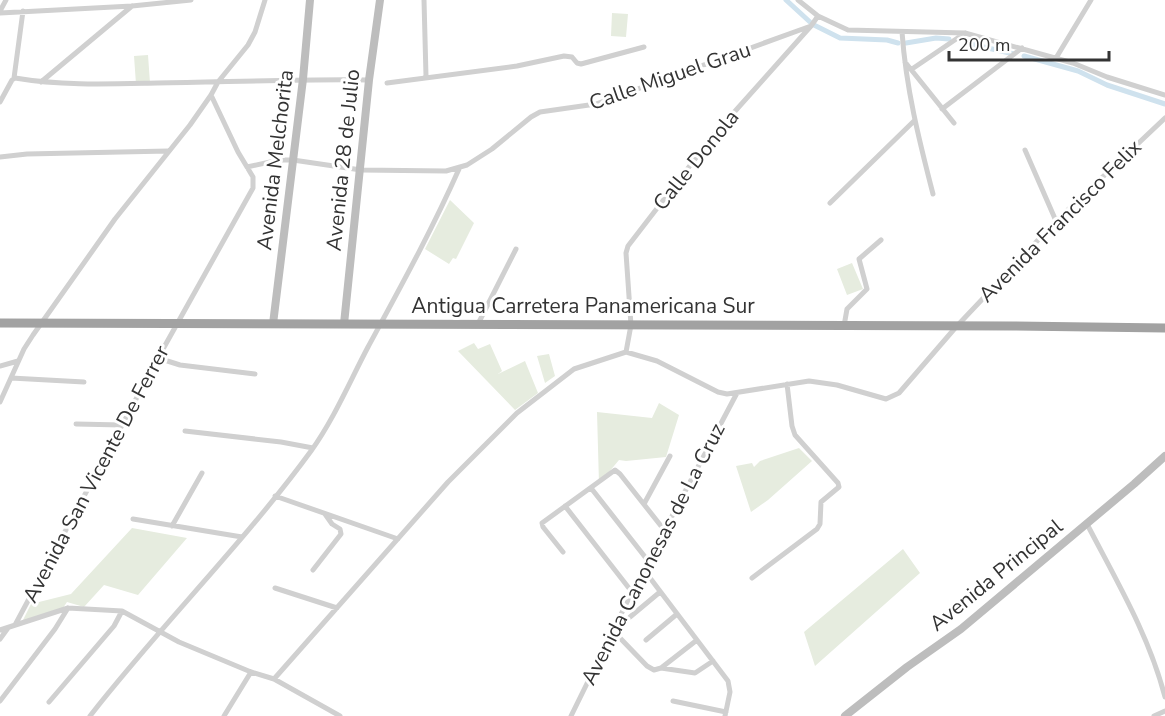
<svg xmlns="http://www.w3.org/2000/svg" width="1165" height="716" font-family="'Nunito Sans',sans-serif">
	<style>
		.green { fill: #e6ecdf }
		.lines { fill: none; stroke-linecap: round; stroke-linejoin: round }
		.canal { stroke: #cfe2ee; stroke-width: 5 }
		.minor { stroke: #d0d0d0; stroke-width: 5 }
		.secondary { stroke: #bdbdbd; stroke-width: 8 }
		.trunk { stroke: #a2a2a2; stroke-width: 9 }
		.labels { text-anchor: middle; stroke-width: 6; stroke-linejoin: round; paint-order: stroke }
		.street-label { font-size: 21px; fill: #333; stroke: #fff }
	</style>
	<rect width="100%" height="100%" fill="#fff"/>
	<path class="green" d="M612 13 628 14 626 37 611 36Z
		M148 55 150 83 136 84 134 56Z
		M450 200 474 223 456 259 453 258 449 264 425 249Z
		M852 263 863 289 847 295 837 269Z
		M474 343 478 349 490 344 502 371 498 374 525 361 538 393 515 410 458 351Z
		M549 354 555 376 545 383 537 356Z
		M659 403 679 415 666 457 626 461 619 460 599 484 597 412 652 418Z
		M799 448 812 461 768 500 751 512 736 466 752 463 754 467 760 461Z
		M132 528 187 538 138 595 104 585 84 607 67 602 61 611 21 624 31 604 71 594Z
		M903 549 920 573 815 666 804 632Z"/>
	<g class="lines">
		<path class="canal" d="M786 0 810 22
			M814 25 840 38 887 40 898 43
			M906 43 936 38 949 39
			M966 43 1014 54
			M1024 56 1078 71 1107 85 1165 104"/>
		<path class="minor" d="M424 0 426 76
			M798 0 818 16 848 30 965 33 1073 63 1107 77 1165 95
			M0 11 6 0
			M0 13 132 6 191 0
			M902 32C906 88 919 140 933 194
			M1056 58 1091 0
			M905 62 954 123
			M912 69 965 33
			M14 78 23 11
			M41 82 132 6
			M387 83 517 66 564 56 572 57 577 63 581 64 644 47
			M0 102 12 80 15 78C62 86 110 84 157 83 228 82 298 79 369 80
			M942 109 1022 48
			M1025 150 1056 221
			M0 157 27 154 168 151
			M247 167 279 160H293L361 170 446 171 467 165 492 149 531 117 540 112 596 104 811 26
			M830 203 914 121
			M478 324 516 249
			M844 326 847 309 867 289 859 259 881 240
			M626 352 657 361 718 392 727 394 809 381 837 385 886 399 899 393 956 327 1056 221 1165 118
			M626 352 631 325 626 253 628 246 712 137 811 26 818 16
			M158 358 180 365 255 374
			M0 366 18 361
			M11 378 84 382
			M0 402 24 349 33 335 115 219 190 125 211 95 218 82 248 45 255 32 265 0
			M76 424 122 425
			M185 431 281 442 313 448
			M591 488 649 562
			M275 496 398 539
			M644 504 670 456
			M565 506 632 592
			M133 519 242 537
			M1087 524C1116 580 1149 635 1165 697
			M172 526 202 473
			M563 552 543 527 542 523 615 470 620 474 665 531
			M313 570 341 534 340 529 332 524 325 514
			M644 570 728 681 730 692 725 716
			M752 578 817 529 820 524 821 502 839 487 838 483 795 435 792 426 787 384
			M275 588 337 608
			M630 617 660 592
			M15 625 158 358 253 188V177L238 152 211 95
			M0 630 68 608 122 611 179 642 251 672 274 679 340 716
			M620 638 647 666 654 670 661 668 697 640
			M0 639 8 628
			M646 640 677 614
			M661 668 695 673 713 661
			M274 679 448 482 517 413 574 369 626 352
			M0 701 55 629 68 608
			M673 701 726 712
			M49 702 114 626 122 611
			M90 716C161 625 243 544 311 451 334 419 350 381 368 347 400 288 432 230 459 169
			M224 716 251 672
			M571 716 632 592 737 393
			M1154 716 1165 711"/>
		<path class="secondary" d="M273 324 303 79 310 0
			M344 324 369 80 380 0
			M845 716 907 667 961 629 1134 484 1165 456"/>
		<path class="trunk" d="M0 323 1013 326 1165 328"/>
	</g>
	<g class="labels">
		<g class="street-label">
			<text transform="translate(670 76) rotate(-19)" y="7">Calle Miguel Grau</text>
			<text transform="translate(275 160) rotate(-83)" y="7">Avenida Melchorita</text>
			<text transform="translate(343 160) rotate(-84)" y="7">Avenida 28 de Julio</text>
			<text transform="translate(696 160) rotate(-51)" y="7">Calle Donola</text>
			<text transform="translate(1060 221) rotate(-45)" y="7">Avenida Francisco Felix</text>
			<text x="583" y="313">Antigua Carretera Panamericana Sur</text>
			<text transform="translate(96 474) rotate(-62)" y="7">Avenida San Vicente De Ferrer</text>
			<text transform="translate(653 554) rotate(-63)" y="7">Avenida Canonesas de La Cruz</text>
			<text transform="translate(996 575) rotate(-39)" y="7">Avenida Principal</text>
		</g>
	</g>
	<path d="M949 51v9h160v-9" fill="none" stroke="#333333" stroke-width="3"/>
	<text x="958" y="51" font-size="18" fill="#333333" stroke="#ffffff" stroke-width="4.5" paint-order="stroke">200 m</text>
</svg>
